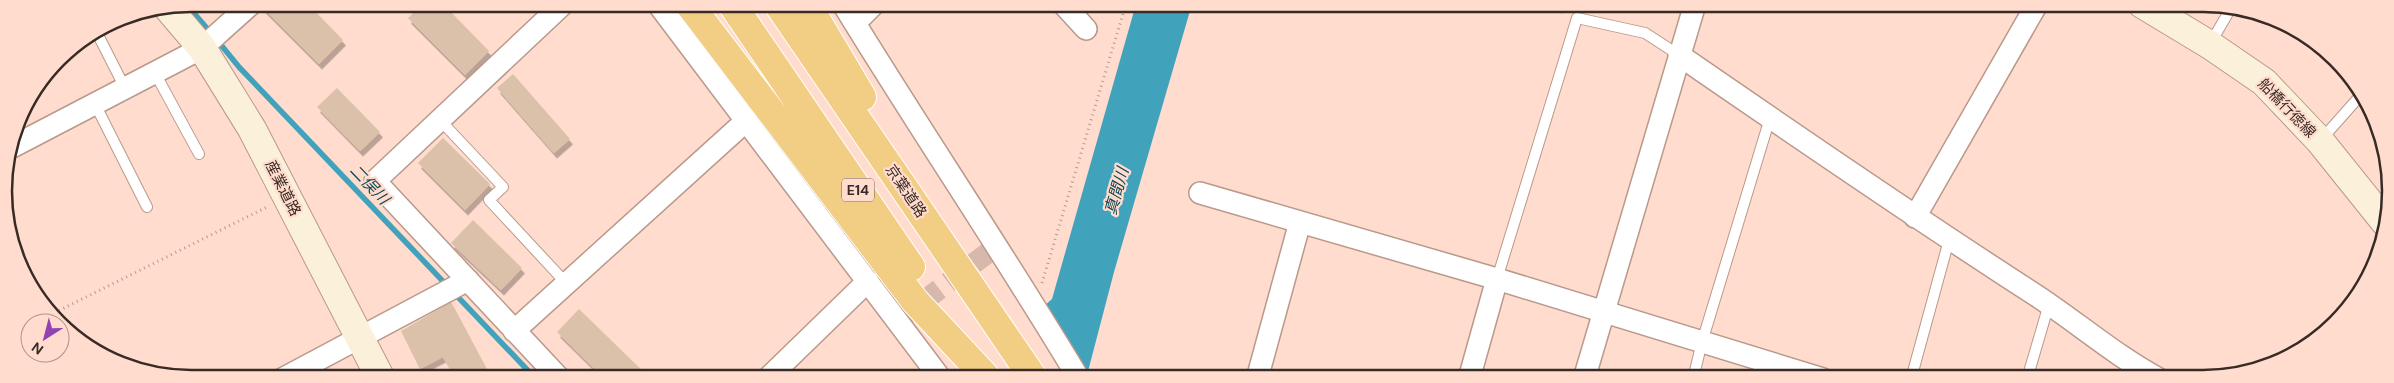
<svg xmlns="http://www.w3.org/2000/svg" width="2394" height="383" font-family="'DM Sans','Noto Sans JP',sans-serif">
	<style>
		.water { fill: #40a2bb }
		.pier { fill: #ffdccd }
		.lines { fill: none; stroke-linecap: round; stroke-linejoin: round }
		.stream { stroke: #40a2bb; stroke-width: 5.5 }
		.building { fill: #dbc1a9; filter: url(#shadow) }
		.street-tunnel { stroke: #d7b9ab; stroke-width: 21; stroke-dasharray: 21 11; stroke-linecap: butt }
		.lane-casing { stroke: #b9998b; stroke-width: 12 }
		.street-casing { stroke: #b9998b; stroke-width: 24 }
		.secondary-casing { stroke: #b9998b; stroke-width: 30 }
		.highway-casing { stroke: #fff; stroke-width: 30 }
		.path { stroke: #b49a8e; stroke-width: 3; stroke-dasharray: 1 4; stroke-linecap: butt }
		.lane { stroke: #fff; stroke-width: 10 }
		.street { stroke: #fff; stroke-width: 21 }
		.secondary { stroke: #fbf0da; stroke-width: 28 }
		.highway { stroke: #f2ce84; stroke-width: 28 }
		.highway-bridge-casing { stroke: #fff; stroke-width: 30; stroke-linecap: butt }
		.highway-bridge { stroke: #f2ce84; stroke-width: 28 }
		.labels { text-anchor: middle; stroke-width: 4.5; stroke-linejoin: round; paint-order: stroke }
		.shield { fill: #ffdccd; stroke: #746057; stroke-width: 1 }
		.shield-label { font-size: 14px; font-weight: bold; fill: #382b25 }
		.street-label { font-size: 15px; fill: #382b25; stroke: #ffdccd }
		.water-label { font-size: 16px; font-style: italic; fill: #0d4855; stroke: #ffdccd }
		.rim { fill: none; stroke: #382b25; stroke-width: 2.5 }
	</style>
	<defs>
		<filter id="shadow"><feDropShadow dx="3" dy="5.5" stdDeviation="0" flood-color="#0004"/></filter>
	</defs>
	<rect width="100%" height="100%" fill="#ffdccd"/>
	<path class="water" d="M1136 4H1192L1114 272 1086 379H1020L1042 308 1052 299Z"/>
	<path class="pier" d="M1034 326 1069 379H1017Z"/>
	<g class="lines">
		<path class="stream" d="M187 5 211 33
			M217 40 239 67 536 379"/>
	</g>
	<path class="building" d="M265 4H308L343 40 319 64 262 7Z
		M422 4H443L489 51 465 75 408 18Z
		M513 74 570 139 554 153 497 88Z
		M337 88 380 132 360 151 317 107Z
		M443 138 490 184 465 210 418 163Z
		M473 220 522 268 501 290 451 243Z
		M451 302 492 379H456L443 357 420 369 401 331Z
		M579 309 651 379H605L557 332Z"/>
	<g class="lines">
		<path class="street-tunnel" d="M897 321 997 246"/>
		<g class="lane-casing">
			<path id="lane" d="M97 33 125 88
				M2210 44 2231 8
				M155 73 199 154
				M95 104 147 207
				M440 120 503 187 489 200 566 283
				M2320 141 2360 96
				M1497 279 1577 18 1645 33 1679 55
				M1258 373 1278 379
				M1693 379 1702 342 1770 118
				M1911 379 1949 240
				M2027 379 2049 304"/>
		</g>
		<g class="street-casing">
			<path id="street" d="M658 4 941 379
				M843 4C920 130 1003 252 1079 379
				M1063 4 1086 29
				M855 23 874 4
				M1679 55C1798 137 1916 218 2037 296 2078 323 2116 356 2159 379
				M12 147 202 48 251 4
				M1200 193 1497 279 1823 379
				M1915 217 2037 4
				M514 331 747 120
				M282 379 468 280
				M560 379 375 181 563 4
				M767 379 868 281
				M1257 379 1300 222
				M1469 379 1497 279
				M1584 379 1695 4"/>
		</g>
		<g class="secondary-casing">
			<path id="secondary" d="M2142 4 2210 45 2264 82 2320 141 2385 222
				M168 8 202 48 252 129 381 379"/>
		</g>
		<g class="highway-casing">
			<path id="highway" d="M689 4 915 301 985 376
				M732 4 911 267
				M778 4 908 194
				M807 4 862 97"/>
		</g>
		<path class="path" d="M1543 4 1564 13
			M1042 283 1126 4
			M50 315 269 206"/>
		<use href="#lane" class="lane"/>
		<use href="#street" class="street"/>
		<use href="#secondary" class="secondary"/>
		<use href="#highway" class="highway"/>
		<g class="highway-bridge-casing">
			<path id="highway-bridge" d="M908 194 1034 379"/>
		</g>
		<use href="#highway-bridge" class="highway-bridge"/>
	</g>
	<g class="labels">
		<rect class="shield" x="842" y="178.5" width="32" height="23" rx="4"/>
		<g class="shield-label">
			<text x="858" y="195">E14</text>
		</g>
		<g class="street-label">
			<text transform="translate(2287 108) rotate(46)" y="5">船橋行徳線</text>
			<text transform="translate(283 188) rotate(63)" y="5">産業道路</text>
			<text transform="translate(906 191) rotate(56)" y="5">京葉道路</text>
		</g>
		<g class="water-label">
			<text transform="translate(370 184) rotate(46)" y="6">二俣川</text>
			<text transform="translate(1116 191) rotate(-74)" y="6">真間川</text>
		</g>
	</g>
	<path d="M0 0H2394V383H0ZM191 12H2203A179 179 0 0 1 2382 191V191A179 179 0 0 1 2203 370H191A179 179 0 0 1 12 191V191A179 179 0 0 1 191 12Z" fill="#ffdccd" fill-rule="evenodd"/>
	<path class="rim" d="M191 12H2203A179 179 0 0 1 2382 191V191A179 179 0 0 1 2203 370H191A179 179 0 0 1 12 191V191A179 179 0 0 1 191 12Z"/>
	<g transform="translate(45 338) rotate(216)"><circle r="24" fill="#ffdccd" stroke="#af958a"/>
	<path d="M0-4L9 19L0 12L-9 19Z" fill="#9243b3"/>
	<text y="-8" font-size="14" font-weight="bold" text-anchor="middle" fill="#382b25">N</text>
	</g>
</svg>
